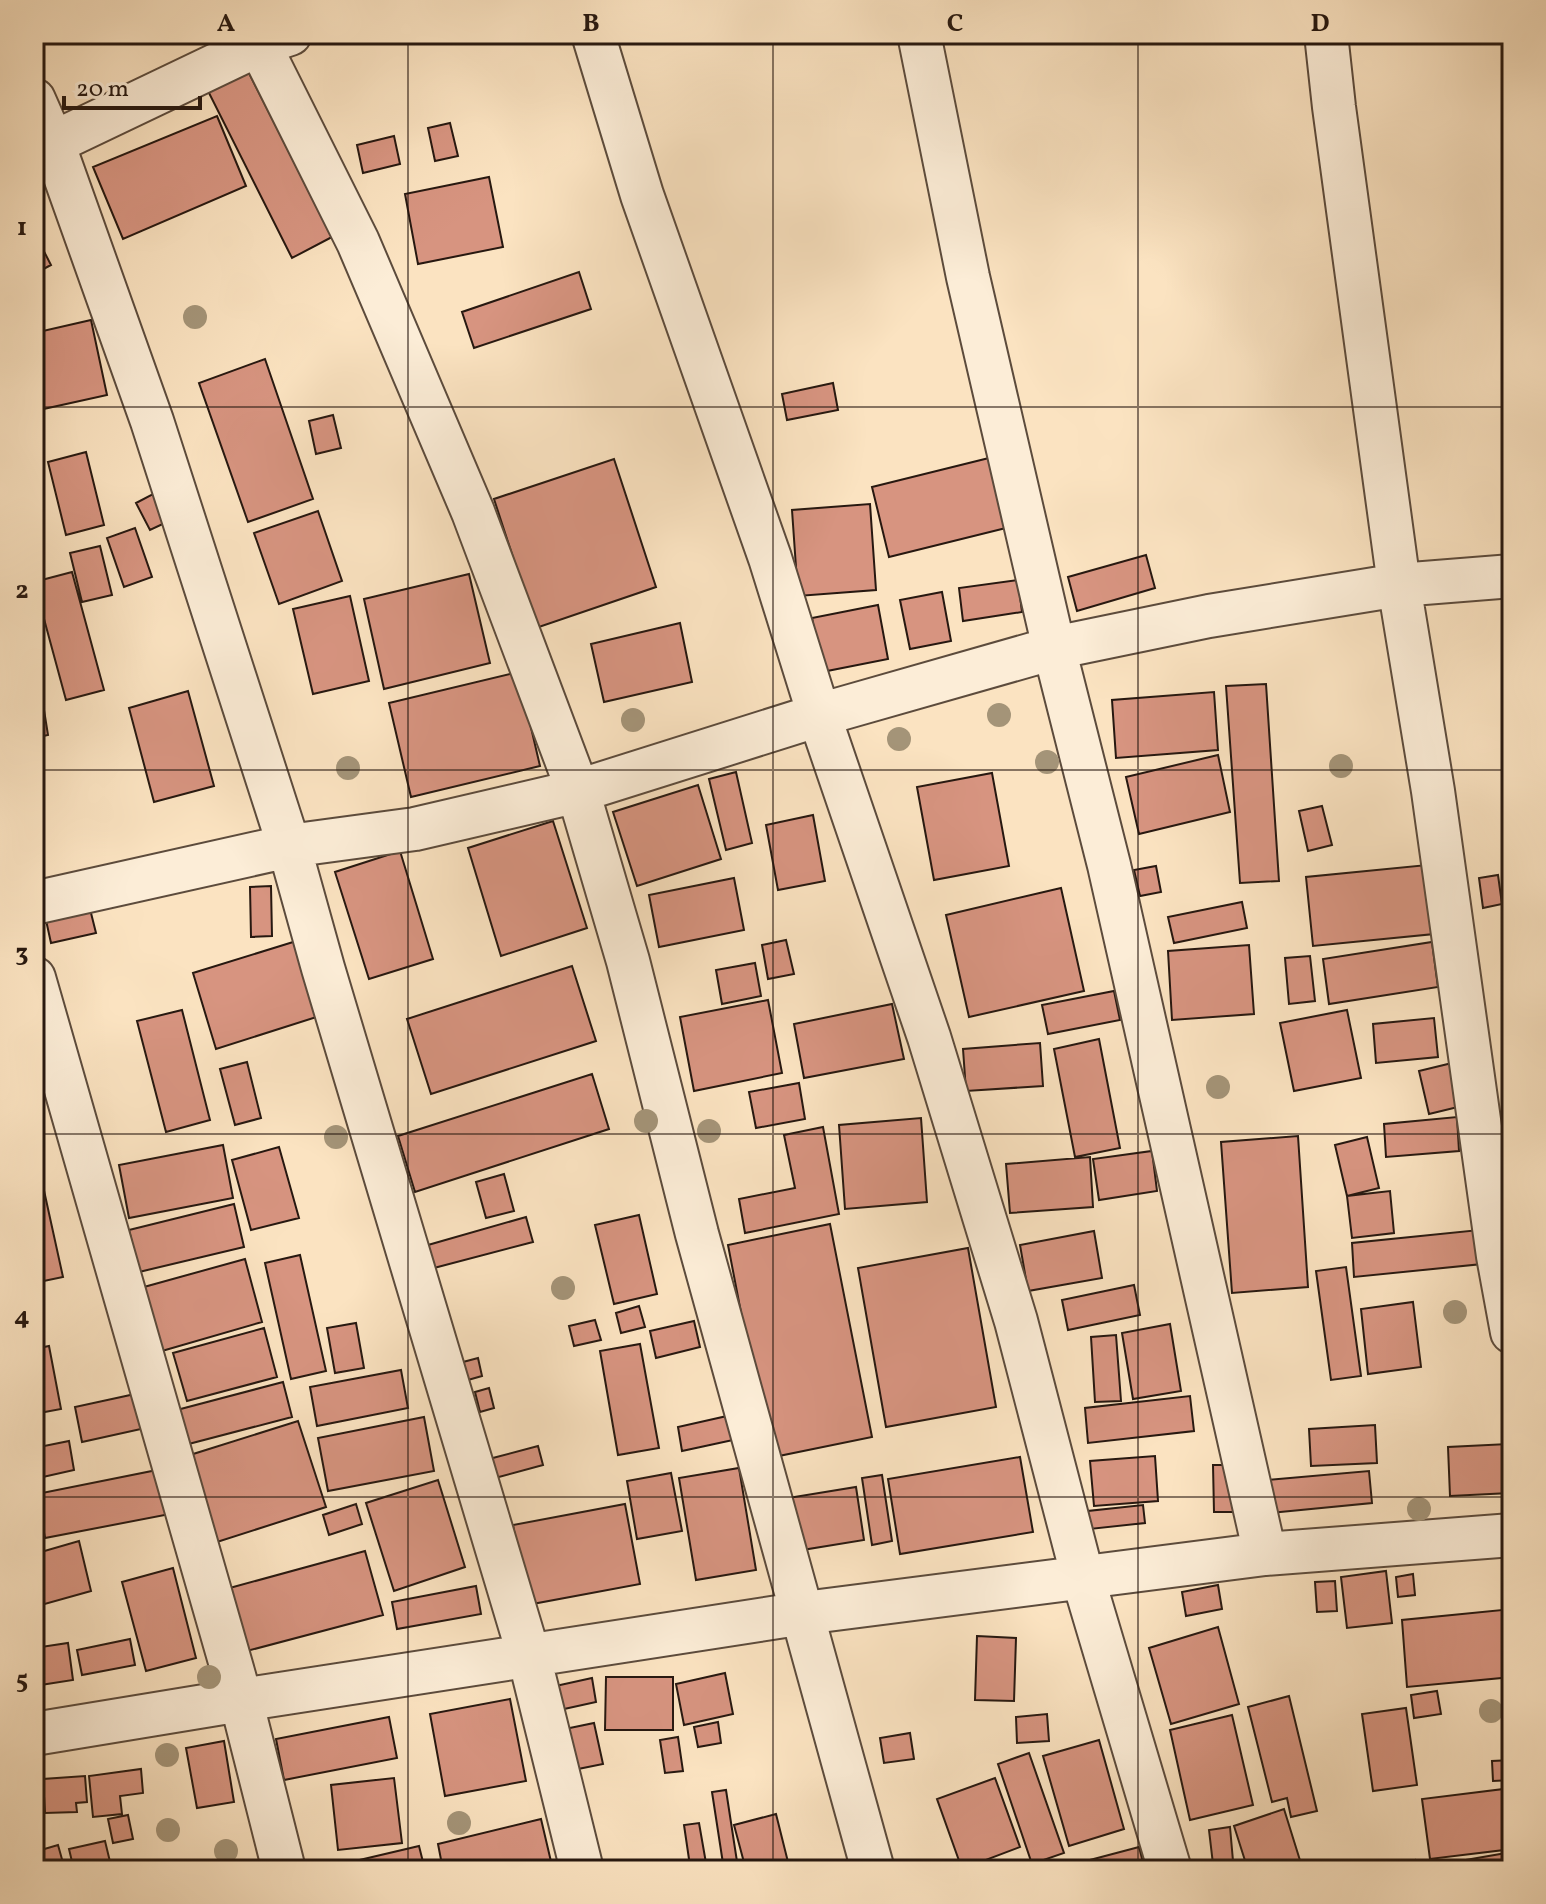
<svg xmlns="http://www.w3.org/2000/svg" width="1546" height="1904" font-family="Vollkorn,serif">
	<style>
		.building { fill: #d79480; stroke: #271810; stroke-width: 2 }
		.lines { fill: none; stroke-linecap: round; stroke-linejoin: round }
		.street-casing { stroke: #5c4b3c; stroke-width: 46 }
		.street { stroke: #fcedd7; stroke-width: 42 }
		.tree { fill: #a49478 }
		.grid { fill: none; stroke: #271810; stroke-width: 2; stroke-opacity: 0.55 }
		.neatline { fill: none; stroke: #271810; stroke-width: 3 }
		.grid-label { font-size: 26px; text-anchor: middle; font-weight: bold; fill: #271810 }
	</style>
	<rect width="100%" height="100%" fill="#fbe3c1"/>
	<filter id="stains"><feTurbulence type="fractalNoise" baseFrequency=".0025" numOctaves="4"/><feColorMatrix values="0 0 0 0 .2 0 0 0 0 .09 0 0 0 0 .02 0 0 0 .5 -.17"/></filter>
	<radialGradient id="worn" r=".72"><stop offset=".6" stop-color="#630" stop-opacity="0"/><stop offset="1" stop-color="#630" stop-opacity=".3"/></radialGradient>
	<path class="building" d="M244 63 332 237 292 258 204 83Z
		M217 116 246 186 123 239 93 167Z
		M450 123 458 156 435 161 428 128Z
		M394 136 400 164 363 173 357 145Z
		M489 177 503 247 418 264 405 194Z
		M34 232 51 265 34 274Z
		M579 272 591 309 474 348 462 312Z
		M91 320 107 395 39 410 34 384V333Z
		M265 359 313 499 248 522 199 383Z
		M833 383 838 410 787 420 782 394Z
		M333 415 341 448 316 454 309 421Z
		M86 452 104 525 66 535 48 462Z
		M997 456 1014 526 889 557 872 487Z
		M614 459 656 587 536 628 494 499Z
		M153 494 167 522 150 530 136 503Z
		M870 504 876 590 798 596 792 510Z
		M318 511 342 581 279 604 254 533Z
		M135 528 152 577 124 587 107 538Z
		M100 546 112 595 82 602 70 553Z
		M1146 555 1155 588 1077 611 1068 577Z
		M72 572 104 690 66 700 34 582Z
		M469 574 490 663 384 689 364 599Z
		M1018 580 1022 612 963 621 959 588Z
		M942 592 951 641 910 649 900 600Z
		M350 596 369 681 313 694 293 609Z
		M878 605 888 659 822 672 812 618Z
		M680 623 692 682 604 702 591 644Z
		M518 672 540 766 411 797 389 703Z
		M1266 684 1279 881 1240 883 1226 686Z
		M188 691 214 786 154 802 129 708Z
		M1214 692 1218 750 1116 758 1112 700Z
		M44 710 48 735 34 738V712Z
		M1218 755 1230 812 1139 834 1126 777Z
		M736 772 752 843 726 850 709 779Z
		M992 773 1009 866 934 880 917 787Z
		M698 785 721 859 637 886 613 812Z
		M1322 806 1332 845 1308 851 1299 811Z
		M813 815 825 881 778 890 766 825Z
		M553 821 587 928 501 956 468 848Z
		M400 851 433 959 369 979 335 872Z
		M1512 852V882H1510L1503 854Z
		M1427 865 1434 934 1313 946 1306 877Z
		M1156 866 1161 892 1140 896 1134 870Z
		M1498 875 1502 904 1483 908 1479 878Z
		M734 878 744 930 659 947 649 895Z
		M271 886 272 936 251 937 250 887Z
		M1061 888 1084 991 969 1017 946 915Z
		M88 901 96 933 51 943 44 911Z
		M1242 902 1247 928 1174 943 1168 917Z
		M306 938 329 1013 216 1049 193 973Z
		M786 940 794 974 768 979 762 945Z
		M1432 942 1438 987 1329 1004 1323 959Z
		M1249 945 1254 1014 1172 1020 1168 951Z
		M1310 956 1315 1001 1289 1004 1285 958Z
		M755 963 761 996 722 1004 716 970Z
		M572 966 596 1041 431 1094 407 1019Z
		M1114 991 1120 1020 1048 1034 1042 1005Z
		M768 1000 782 1073 694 1091 680 1017Z
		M892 1004 904 1059 804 1078 794 1024Z
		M182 1010 210 1120 166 1132 137 1021Z
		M1347 1010 1361 1078 1294 1091 1280 1023Z
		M1434 1018 1438 1057 1376 1063 1373 1024Z
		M1099 1039 1120 1148 1075 1157 1054 1049Z
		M1040 1043 1043 1086 966 1091 963 1049Z
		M247 1062 261 1118 235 1125 220 1069Z
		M1452 1063 1462 1106 1429 1114 1419 1071Z
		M592 1074 609 1129 415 1192 398 1136Z
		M799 1083 805 1119 756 1128 749 1092Z
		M1457 1117 1459 1151 1386 1157 1384 1124Z
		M921 1118 927 1202 845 1209 839 1125Z
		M823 1127 839 1214 745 1233 739 1199 795 1188 784 1135Z
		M1298 1136 1308 1287 1232 1293 1221 1142Z
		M1367 1137 1379 1188 1347 1196 1335 1145Z
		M223 1145 233 1198 129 1218 119 1165Z
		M279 1147 299 1218 251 1230 232 1160Z
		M1152 1151 1157 1191 1099 1200 1093 1159Z
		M1090 1157 1093 1207 1010 1213 1006 1164Z
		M504 1174 514 1211 486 1218 476 1182Z
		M43 1186 63 1277 34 1283V1188Z
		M1390 1191 1394 1233 1352 1238 1347 1196Z
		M234 1204 244 1247 139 1272 129 1230Z
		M639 1215 657 1294 614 1304 595 1225Z
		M526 1217 533 1242 434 1268 428 1245Z
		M830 1224 872 1437 769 1458 728 1245Z
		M1479 1230 1482 1264 1354 1277 1352 1243Z
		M1094 1231 1102 1278 1028 1291 1020 1245Z
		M968 1248 996 1407 886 1427 858 1268Z
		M300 1255 326 1371 291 1379 265 1263Z
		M245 1259 262 1322 162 1351 144 1287Z
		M1346 1267 1361 1376 1331 1380 1316 1271Z
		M1134 1285 1140 1315 1068 1330 1062 1300Z
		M1413 1302 1421 1367 1368 1374 1361 1309Z
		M639 1306 645 1327 621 1333 616 1313Z
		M595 1320 601 1340 574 1346 569 1326Z
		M694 1321 700 1347 656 1358 650 1331Z
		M356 1323 364 1368 335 1373 327 1328Z
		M1170 1324 1181 1391 1133 1399 1122 1333Z
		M264 1328 277 1377 187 1401 173 1353Z
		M1116 1335 1121 1401 1095 1402 1091 1337Z
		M640 1344 659 1448 618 1455 600 1351Z
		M49 1346 61 1409 34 1414V1349Z
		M478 1358 482 1376 468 1380 463 1362Z
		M401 1370 408 1408 317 1426 310 1387Z
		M283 1382 292 1417 181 1446 173 1411Z
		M489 1388 494 1408 480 1412 475 1392Z
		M135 1394 141 1429 82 1442 75 1407Z
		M1190 1396 1194 1431 1088 1443 1085 1408Z
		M727 1416 733 1440 682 1451 678 1427Z
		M424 1417 434 1471 328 1491 318 1438Z
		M298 1421 326 1507 217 1542 190 1455Z
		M1375 1425 1377 1463 1311 1466 1309 1429Z
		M69 1441 74 1470 34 1479V1448Z
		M1508 1444 1510 1493 1450 1496 1448 1447Z
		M538 1446 543 1465 495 1478 489 1459Z
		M1155 1456 1158 1501 1094 1506 1090 1461Z
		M1020 1457 1033 1532 900 1554 888 1479Z
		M1213 1465H1235L1236 1512H1214Z
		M739 1468 756 1570 696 1580 679 1478Z
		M162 1469 170 1514 45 1538 37 1494Z
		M1369 1471 1372 1503 1269 1513 1266 1480Z
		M671 1473 682 1531 637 1539 627 1481Z
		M882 1475 892 1541 872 1545 862 1478Z
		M438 1480 465 1567 394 1591 366 1503Z
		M856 1487 864 1540 796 1551 788 1498Z
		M356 1504 362 1524 329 1535 323 1515Z
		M625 1504 640 1584 527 1605 513 1525Z
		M1143 1505 1145 1523 1090 1529 1088 1511Z
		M79 1541 91 1591 34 1607V1554Z
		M365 1551 383 1615 243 1652 226 1589Z
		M173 1568 196 1658 146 1671 122 1582Z
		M1386 1571 1392 1623 1347 1628 1341 1577Z
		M1413 1574 1415 1595 1398 1597 1396 1577Z
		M1335 1581 1337 1611 1317 1612 1315 1582Z
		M1218 1585 1222 1609 1186 1616 1182 1592Z
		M476 1586 481 1614 397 1629 392 1602Z
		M1512 1609V1677L1407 1687 1402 1620Z
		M1218 1627 1239 1704 1171 1724 1149 1648Z
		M977 1636 1016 1638 1014 1701 975 1700Z
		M130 1639 135 1665 82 1675 77 1650Z
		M68 1643 73 1680 34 1686V1648Z
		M725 1673 733 1714 684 1725 676 1684Z
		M606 1677H673V1730H605Z
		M592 1678 596 1702 555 1711 551 1687Z
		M1437 1691 1441 1714 1414 1718 1411 1695Z
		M1289 1696 1317 1811 1291 1817 1287 1798 1272 1802 1248 1707Z
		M510 1699 526 1781 445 1796 430 1714Z
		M1406 1708 1417 1785 1373 1791 1362 1714Z
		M1047 1714 1049 1741 1017 1743 1016 1717Z
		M1232 1715 1253 1805 1190 1820 1170 1730Z
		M389 1717 397 1758 284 1780 276 1739Z
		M718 1722 721 1743 698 1747 694 1727Z
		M594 1723 603 1764 568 1771 560 1730Z
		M910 1733 914 1759 884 1763 880 1738Z
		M678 1737 683 1771 665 1773 660 1740Z
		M1099 1740 1124 1829 1069 1846 1043 1756Z
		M224 1741 234 1802 197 1808 186 1748Z
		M1029 1753 1064 1853 1032 1864 998 1764Z
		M1512 1760V1780L1493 1781 1492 1761Z
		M141 1769 143 1793 120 1796 122 1814 93 1817 89 1776Z
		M85 1776 87 1802 76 1803 77 1812 45 1813 43 1779Z
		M394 1778 402 1843 338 1850 331 1785Z
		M995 1778 1020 1847 962 1869 937 1799Z
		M1512 1788V1849L1430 1859 1422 1799Z
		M726 1790 738 1868 724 1870 712 1792Z
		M1284 1809 1303 1870H1248L1234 1826Z
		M776 1814 790 1870H746L734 1825Z
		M128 1815 133 1839 113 1843 108 1819Z
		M541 1819 553 1870H443L438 1844Z
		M699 1823 706 1863 690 1866 684 1825Z
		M1230 1827 1233 1861 1213 1864 1209 1830Z
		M105 1841 112 1870H74L69 1849Z
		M58 1845 65 1870H34V1852Z
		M419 1846 425 1870H317Z
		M1139 1847 1145 1870H1052Z
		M1512 1852V1870H1443L1442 1864Z
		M1415 1860 1417 1870H1357Z"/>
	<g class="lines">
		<g class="street-casing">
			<path id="street" d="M254 34 358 242 473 512 578 791 628 961 697 1234 873 1870
				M593 34 642 195 770 558 819 715 929 1037 1016 1321 1083 1578 1170 1870
				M919 34 968 277 1054 648 1109 865 1265 1554
				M1326 34 1334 107 1399 585 1433 791 1498 1256 1512 1332
				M34 100 53 143 152 421 289 846 323 968 529 1656 582 1870
				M34 152 260 44 290 34
				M34 903 289 846 415 829 578 791 819 715 1054 648 1209 616 1399 585 1512 576
				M34 978 241 1700 284 1870
				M34 1734 241 1700 804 1613 1265 1554 1512 1535"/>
		</g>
		<use href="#street" class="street"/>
	</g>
	<g class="tree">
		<circle cx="195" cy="317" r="12"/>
		<circle cx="999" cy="715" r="12"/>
		<circle cx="633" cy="720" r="12"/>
		<circle cx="899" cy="739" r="12"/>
		<circle cx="1047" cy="762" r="12"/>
		<circle cx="1341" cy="766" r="12"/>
		<circle cx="348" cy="768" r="12"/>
		<circle cx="1218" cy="1087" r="12"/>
		<circle cx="646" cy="1121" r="12"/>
		<circle cx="709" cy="1131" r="12"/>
		<circle cx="336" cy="1137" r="12"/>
		<circle cx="563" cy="1288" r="12"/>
		<circle cx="1455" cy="1312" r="12"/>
		<circle cx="1419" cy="1509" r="12"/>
		<circle cx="209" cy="1677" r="12"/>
		<circle cx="1491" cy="1711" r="12"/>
		<circle cx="167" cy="1755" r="12"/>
		<circle cx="459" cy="1823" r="12"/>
		<circle cx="168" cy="1830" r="12"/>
		<circle cx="226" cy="1851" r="12"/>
	</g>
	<path class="grid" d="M408 34V1870M773 34V1870M1138 34V1870M34 407H1512M34 770H1512M34 1134H1512M34 1497H1512"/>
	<rect width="1546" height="1904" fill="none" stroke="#fbe3c1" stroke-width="88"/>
	<path d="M64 96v12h136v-12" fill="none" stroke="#271810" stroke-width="4"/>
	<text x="76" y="96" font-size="24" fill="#271810" stroke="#fcedd7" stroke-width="6" paint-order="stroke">20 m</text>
	<rect x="44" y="44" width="1458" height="1816" class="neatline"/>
	<g class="grid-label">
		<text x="226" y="31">A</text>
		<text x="591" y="31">B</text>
		<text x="955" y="31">C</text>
		<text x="1320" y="31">D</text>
		<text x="22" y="235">1</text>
		<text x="22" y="598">2</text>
		<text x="22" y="961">3</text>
		<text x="22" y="1324">4</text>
		<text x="22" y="1688">5</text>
	</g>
	<rect width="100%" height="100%" filter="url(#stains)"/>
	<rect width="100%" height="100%" fill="url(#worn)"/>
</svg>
